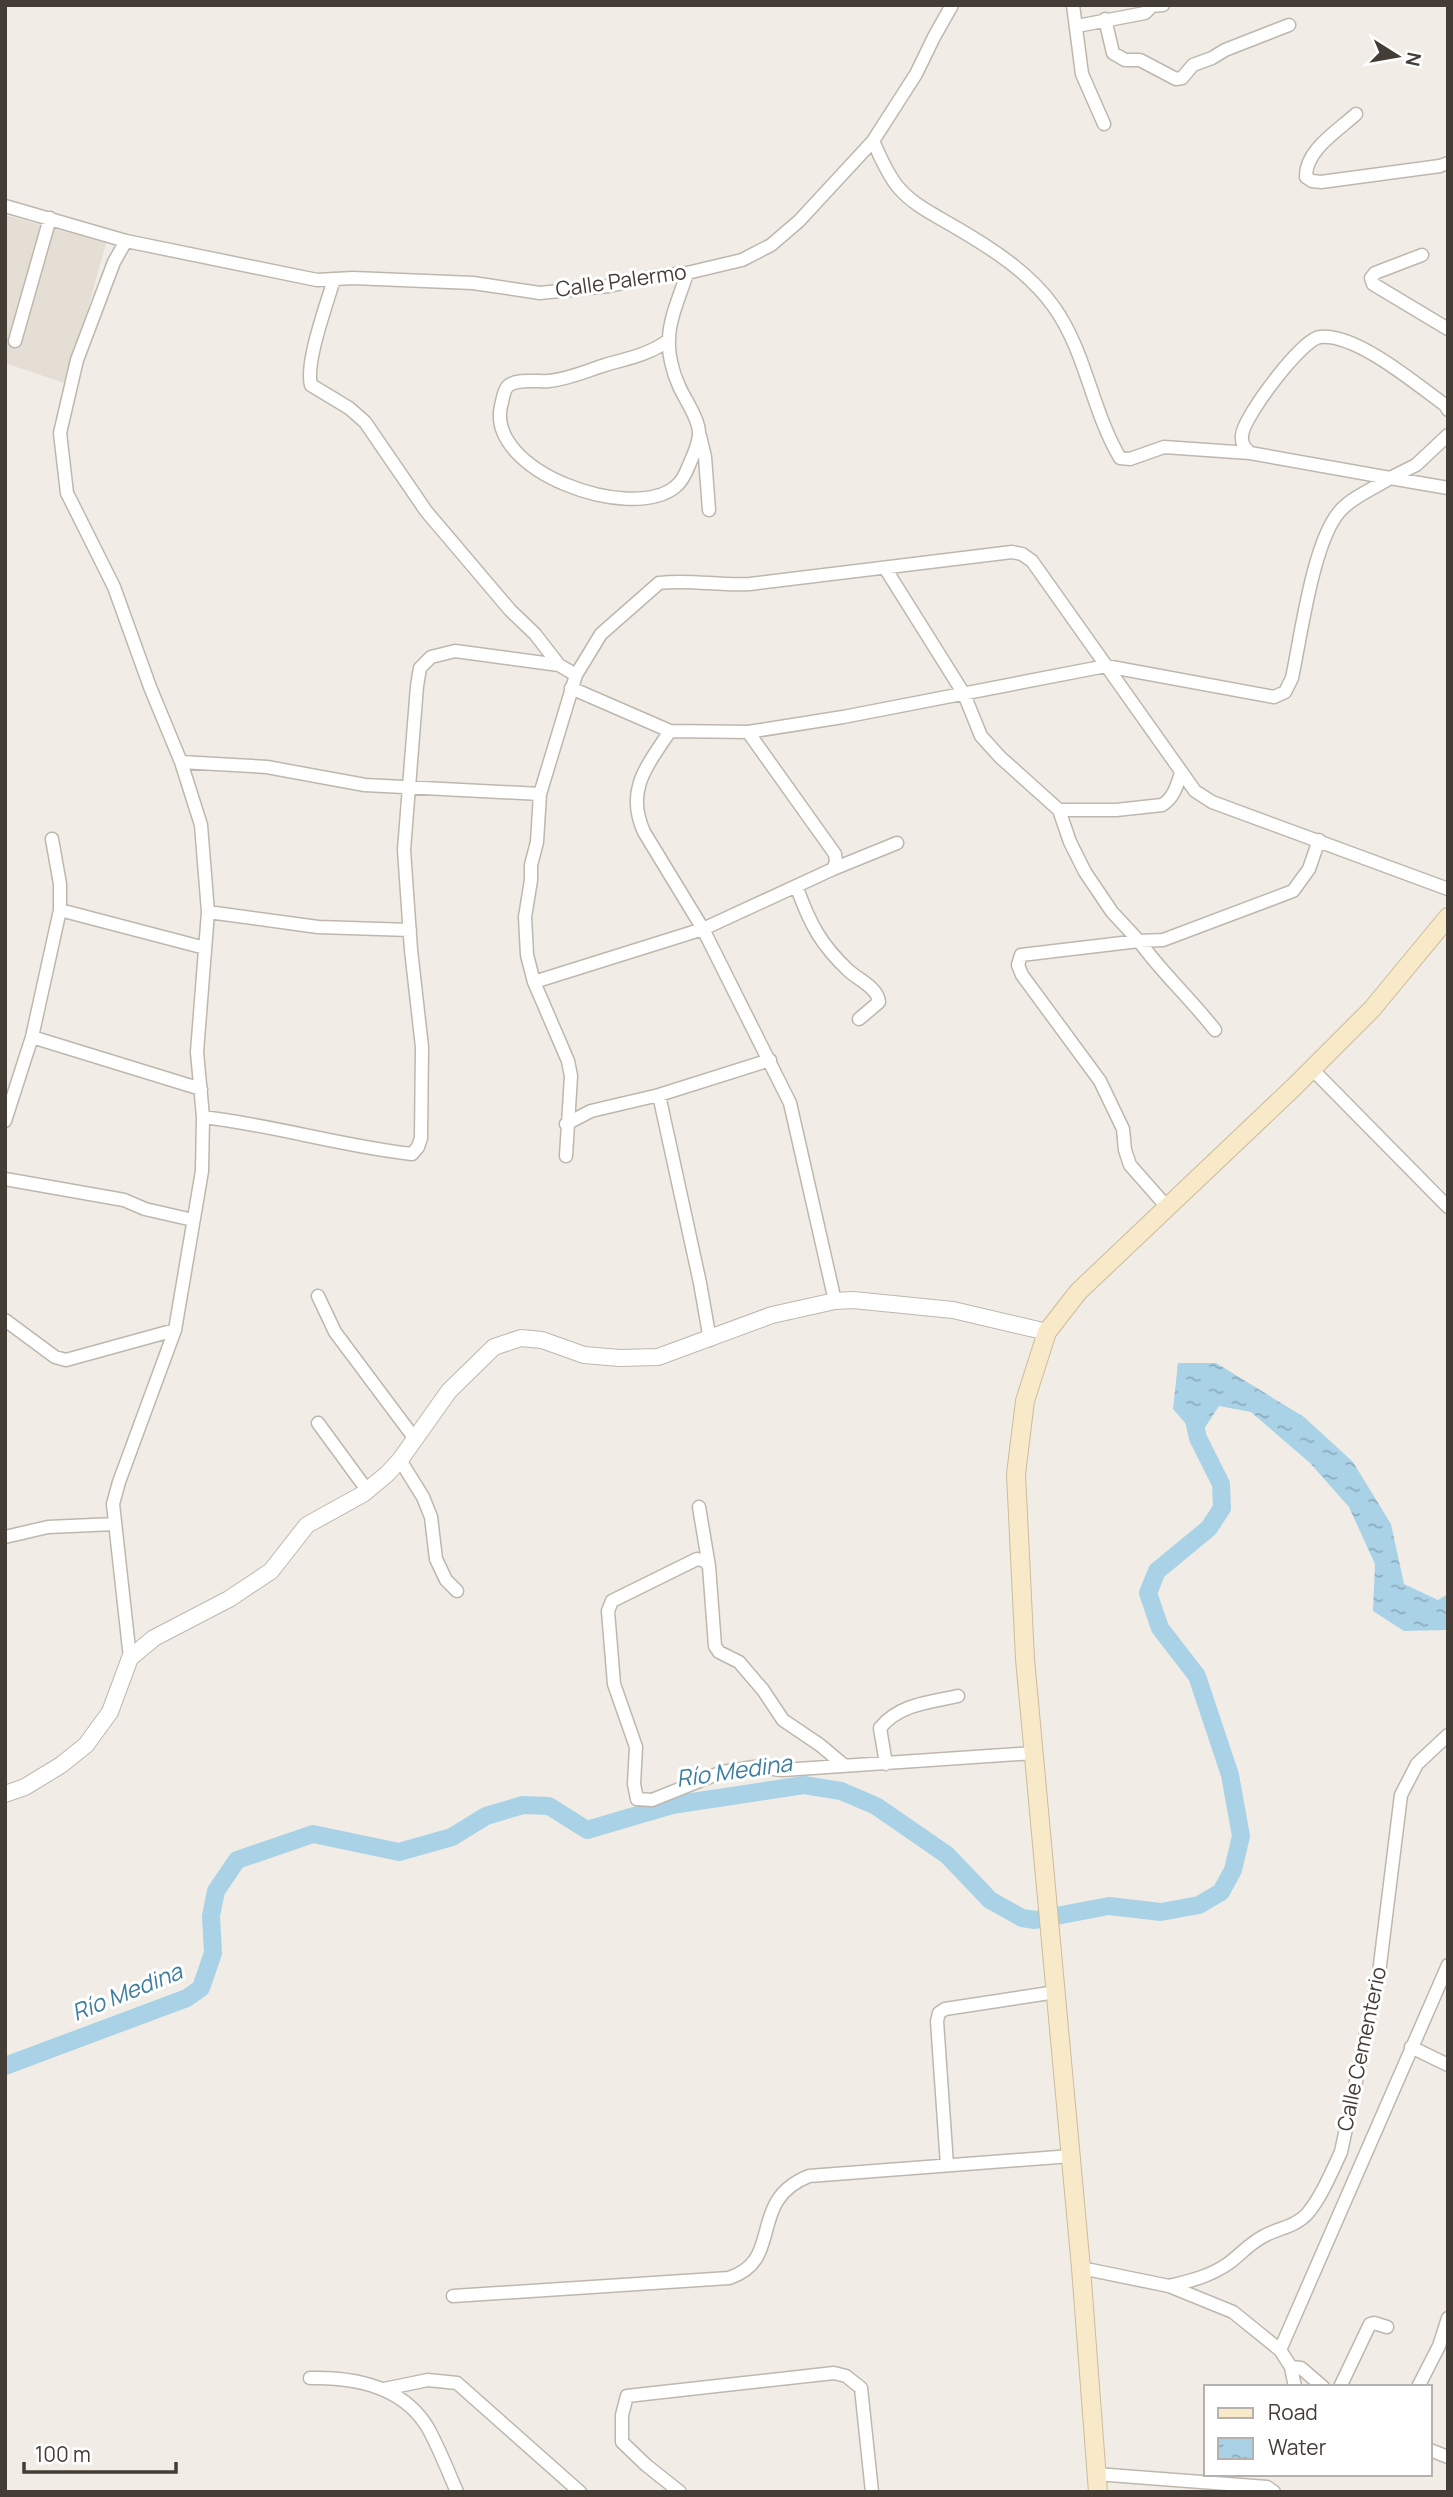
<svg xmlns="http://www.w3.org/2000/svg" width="1453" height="2497" font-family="Manrope,sans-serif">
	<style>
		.residential { fill: #e4ded5 }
		.water { fill: url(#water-ripples) }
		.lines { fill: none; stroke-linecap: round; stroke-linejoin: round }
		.river { stroke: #a9d2e7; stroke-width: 18 }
		.minor-casing { stroke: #beb7ad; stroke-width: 15 }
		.tertiary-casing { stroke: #beb7ad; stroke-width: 18 }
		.secondary-casing { stroke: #cbbc9b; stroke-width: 20 }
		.minor { stroke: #fff; stroke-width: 12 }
		.tertiary { stroke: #fff; stroke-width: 16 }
		.secondary { stroke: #f8eac9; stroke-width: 18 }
		.labels { text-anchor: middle; stroke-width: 6; stroke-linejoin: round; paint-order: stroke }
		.street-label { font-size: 21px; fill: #433d36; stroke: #fff }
		.water-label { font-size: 23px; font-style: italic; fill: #3d7da1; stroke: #fff }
	</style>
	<defs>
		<pattern id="water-ripples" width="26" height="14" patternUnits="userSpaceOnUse" patternTransform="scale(1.75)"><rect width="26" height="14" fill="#a9d2e7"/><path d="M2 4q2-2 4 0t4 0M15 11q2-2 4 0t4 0" fill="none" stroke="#8bacbc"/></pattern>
	</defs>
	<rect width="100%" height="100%" fill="#f1ede6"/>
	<path class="residential" d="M5 215 106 243 67 384 5 363Z"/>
	<path class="water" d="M1178 1363H1216L1304 1417 1353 1462 1391 1524 1404 1584 1438 1600 1448 1594V1630L1404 1631 1373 1611 1375 1564 1349 1507 1310 1463 1251 1412 1219 1406 1198 1438 1173 1409Z"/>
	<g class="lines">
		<path class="river" d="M5 2066 187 1998 201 1988 213 1953 211 1916 216 1891 237 1860 313 1834 399 1852 452 1837 486 1816 523 1805 549 1806 587 1830 672 1805 804 1785 841 1791 876 1806 947 1855 990 1900 1022 1918 1035 1920 1109 1906 1161 1912 1199 1905 1221 1892 1233 1870 1241 1836 1230 1775 1197 1676 1160 1628 1148 1593 1157 1571 1209 1528 1222 1508 1221 1484 1198 1438 1193 1416"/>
		<g class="minor-casing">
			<path id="minor" d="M1073 5 1082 74 1104 124
				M1105 19 1113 53 1125 60H1140L1176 79 1182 78 1193 65 1212 58 1225 50 1289 25
				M1077 26 1145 13 1152 6 1163 5
				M1356 114C1339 130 1305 150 1306 177L1312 181 1321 182 1440 166 1448 163
				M873 141C880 156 887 174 898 187 913 205 935 215 955 227 991 248 1029 272 1054 307 1086 352 1092 411 1120 458L1130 459 1164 447 1250 453
				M5 206 126 241 317 280 353 278 473 283 540 293 609 286 655 276 687 273 742 260 771 245 799 221 873 141 916 74 934 37 952 5
				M126 241 114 262 77 360 60 433 67 493 114 587 150 687 181 762 201 825 208 912 197 1052 203 1117 202 1171 175 1330 119 1482 113 1504 130 1658
				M1422 255 1375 273 1371 278 1373 284 1448 329
				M334 279C327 304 305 362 311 385L349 408 365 422 426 511 510 610 535 634 559 665
				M669 340C648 355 629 358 605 365 586 371 569 379 549 381 537 382 517 378 508 386 503 391 503 400 501 406 486 471 630 523 675 487 682 482 686 473 689 465 693 456 698 446 699 435 700 420 685 400 679 386 673 373 668 354 669 340 669 318 681 294 687 273
				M15 341 50 218
				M1448 410 1445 405C1416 384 1356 333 1320 337 1302 339 1244 416 1242 435 1241 443 1244 447 1250 453L1390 478 1416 465 1448 435
				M700 436 705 457 709 510
				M885 568 964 694 981 736 1000 757 1059 810 1070 842 1085 872 1112 912 1139 941 1163 940 1293 891 1309 869 1319 840
				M571 688 670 731 748 732 843 717 1106 666 1274 697 1285 692 1292 678C1301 636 1313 541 1340 511 1352 497 1375 488 1390 478L1448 488
				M670 731C647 766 625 790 644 832L703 929 790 1103 835 1301
				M181 762 267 767 365 785 540 794
				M1059 810H1116L1162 805C1174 798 1177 785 1181 773
				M833 869 897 843
				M797 888C810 924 821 945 849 971 859 980 878 988 879 1002L859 1019
				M60 910 205 948
				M208 912 318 927 410 930
				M534 982 703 929 833 869 836 862 835 854 748 732
				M32 1037 201 1089
				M1312 1069 1448 1207
				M203 1117C273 1125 341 1146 412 1154L418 1147 421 1138 422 1047 411 950 404 850 417 686 420 668 431 657 455 651 559 665 576 675
				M5 1121 32 1037 60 910V884L52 839
				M566 1124 591 1111 659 1095
				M566 1156 571 1076 568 1061 534 982 527 955 525 917 531 880V865L537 842 540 794 576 675 601 634 659 583C689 579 720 586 750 584L1012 552 1022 554 1032 561 1195 791 1212 802 1448 889
				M5 1179 124 1200 145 1209 193 1220
				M1167 1207 1130 1165 1125 1150 1123 1129 1100 1081 1022 975 1018 965 1021 955 1139 941C1162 973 1191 999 1215 1030
				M318 1296 335 1332 415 1439
				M5 1320 55 1357 66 1360 175 1330
				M710 1340 700 1283 659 1095 770 1060
				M318 1423 367 1490
				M400 1460 423 1497 431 1517 436 1559 446 1580 457 1591
				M699 1507 709 1566
				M5 1537 48 1527 115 1524
				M886 1764 880 1728C899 1704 931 1702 958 1696
				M845 1766 820 1745 783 1720 763 1690 739 1662 719 1652 715 1646 709 1566 705 1561 697 1559 612 1601 608 1611 614 1684 636 1747 634 1784 637 1799 652 1800 722 1772 754 1767 783 1770 1034 1753
				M1411 2047 1448 2065
				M947 2165 937 2021 939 2013 945 2009 1056 1992
				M1081 2268 1169 2286 1233 2312 1280 2350
				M1169 2286C1190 2281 1211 2276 1229 2263 1241 2254 1250 2243 1264 2236 1278 2228 1295 2227 1307 2214 1322 2196 1331 2173 1341 2152L1379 1973 1401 1795 1417 1764 1448 1735
				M453 2296 729 2278C785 2260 746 2201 809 2176L1071 2156
				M1291 2367 1301 2368 1323 2387
				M310 2378C354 2377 403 2386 428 2428 439 2448 448 2471 457 2492
				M1295 2387 1291 2367 1280 2350 1448 1965
				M1340 2387 1370 2324 1374 2323 1387 2327
				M1418 2387 1439 2346 1448 2318
				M384 2389 428 2380 457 2383 580 2492
				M1430 2450 1448 2457
				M1096 2474 1267 2487 1274 2492
				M680 2492 646 2465 622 2442V2415L627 2396 834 2373 846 2376 861 2388 872 2492"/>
		</g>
		<g class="tertiary-casing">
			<path id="tertiary" d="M5 1794 25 1787 61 1765 86 1745 110 1712 130 1658 154 1638 229 1599 271 1571 307 1525 363 1494 387 1474 400 1460 449 1391 494 1347 521 1338 542 1340 584 1355 620 1358 658 1357 772 1315 835 1301 853 1300 953 1310 1047 1332"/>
		</g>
		<g class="secondary-casing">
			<path id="secondary" d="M1098 2492 1081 2268 1025 1659 1016 1474 1025 1401 1047 1332 1078 1292 1294 1087 1372 1009 1448 917"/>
		</g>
		<use href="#minor" class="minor"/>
		<use href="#tertiary" class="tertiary"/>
		<use href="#secondary" class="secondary"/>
	</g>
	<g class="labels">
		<g class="street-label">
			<text transform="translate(621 281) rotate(-8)" y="7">Calle Palermo</text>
			<text transform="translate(1362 2049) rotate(-78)" y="7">Calle Cementerio</text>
		</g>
		<g class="water-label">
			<text transform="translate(734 1771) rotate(-8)" y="8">Río Medina</text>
			<text transform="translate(127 1992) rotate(-22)" y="8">Río Medina</text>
		</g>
	</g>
	<rect width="1453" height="2497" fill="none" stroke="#433d36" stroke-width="14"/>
	<rect x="1204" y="2385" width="228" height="91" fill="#ffffff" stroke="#b4b1af" stroke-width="2"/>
	<rect x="1218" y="2408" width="35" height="10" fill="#f8eac9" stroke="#b4b1af" stroke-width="2"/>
	<text x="1268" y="2420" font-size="21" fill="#433d36">Road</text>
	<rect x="1218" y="2438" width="35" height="21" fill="url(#water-ripples)" stroke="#b4b1af" stroke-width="2"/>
	<text x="1268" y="2455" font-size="21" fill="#433d36">Water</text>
	<g transform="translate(1397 56) rotate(101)" stroke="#ffffff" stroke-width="5" paint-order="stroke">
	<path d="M0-5L12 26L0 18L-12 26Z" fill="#433d36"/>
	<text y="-10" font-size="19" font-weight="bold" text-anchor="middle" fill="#433d36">N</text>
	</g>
	<path d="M24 2462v10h152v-10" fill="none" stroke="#433d36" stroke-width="3.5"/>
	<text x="35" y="2462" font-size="21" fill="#433d36" stroke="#ffffff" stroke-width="5" paint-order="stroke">100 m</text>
</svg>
